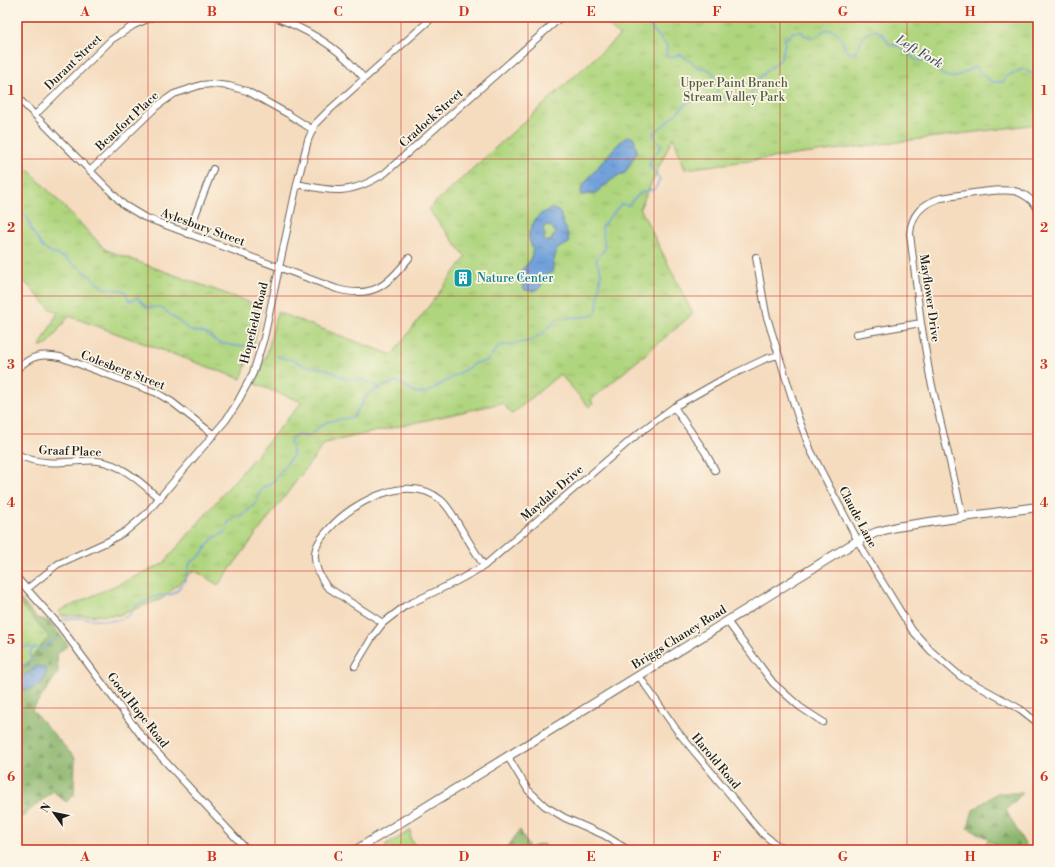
<svg xmlns="http://www.w3.org/2000/svg" width="1055" height="867" font-family="'Libre Bodoni',serif">
	<style>
		.forest { fill: url(#forest-firs); stroke: #546944 }
		.park { fill: url(#park-tufts); stroke: #66784d }
		.water { fill: url(#water-ripples); stroke: #465e7b; fill-rule: evenodd }
		.lines { fill: none; stroke-linecap: round; stroke-linejoin: round }
		.stream { stroke: #71a0da; stroke-width: 1.5 }
		.minor-casing { stroke: #685f55; stroke-width: 8 }
		.major-casing { stroke: #685f55; stroke-width: 10 }
		.minor { stroke: #fff; stroke-width: 6 }
		.major { stroke: #fff; stroke-width: 8 }
		.grid { fill: none; stroke: #c8321e; stroke-width: 1; stroke-opacity: 0.55 }
		.labels { text-anchor: middle; stroke-width: 3.5; stroke-linejoin: round; paint-order: stroke }
		.street-label { font-size: 12px; fill: #1c1c1c; stroke: #fcf5e5 }
		.park-label { font-size: 12px; fill: #4f5d3e; stroke: #fcf5e5 }
		.culture-label { font-size: 12px; fill: #0d838f; stroke: #fcf5e5; text-anchor: start }
		.water-label { font-size: 13px; font-style: italic; fill: #425771; stroke: #fcf5e5 }
		.neatline { fill: none; stroke: #c8321e; stroke-width: 1.5 }
		.grid-label { font-size: 13px; text-anchor: middle; font-weight: bold; fill: #c8321e }
	</style>
	<defs>
		<pattern id="forest-firs" width="22" height="20" patternUnits="userSpaceOnUse"><rect width="22" height="20" fill="#8bb66d"/><path d="M5 1l3.5 6h-7zM16 11l3.5 6h-7z" fill="#719359"/></pattern>
		<pattern id="park-tufts" width="24" height="20" patternUnits="userSpaceOnUse"><rect width="24" height="20" fill="#afd57e"/><path d="M3 7l-1-3M5 7V3M7 7l1-3M15 17l-1-3M17 17v-4M19 17l1-3" fill="none" stroke="#96b66c"/></pattern>
		<pattern id="water-ripples" width="26" height="14" patternUnits="userSpaceOnUse"><rect width="26" height="14" fill="#71a0da"/><path d="M2 4q2-2 4 0t4 0M15 11q2-2 4 0t4 0" fill="none" stroke="#5c82b0"/></pattern>
	</defs>
	<rect width="100%" height="100%" fill="#fcf5e5"/>
	<filter id="ink" filterUnits="userSpaceOnUse"><feTurbulence type="fractalNoise" baseFrequency=".025" numOctaves="2"/><feDisplacementMap in="SourceGraphic" scale="8" xChannelSelector="R" yChannelSelector="G"/><feConvolveMatrix kernelMatrix="1 2 1 2 8 2 1 2 1" color-interpolation-filters="sRGB"/></filter>
	<filter id="wash" filterUnits="userSpaceOnUse"><feTurbulence type="fractalNoise" baseFrequency=".012" numOctaves="4" result="noise"/><feDisplacementMap in="SourceGraphic" scale="16" xChannelSelector="R" yChannelSelector="G"/><feGaussianBlur stdDeviation="0.9" result="paint"/><feColorMatrix in="noise" values="0 0 0 0 0 0 0 0 0 0 0 0 0 0 0 0 0 1.4 0 .05"/><feComposite in="paint" operator="in"/></filter>
	<g filter="url(#wash)">
		<rect width="100%" height="100%" fill="#f5dcbf"/>
		<path class="forest" d="M17 596 37 618 49 621 68 645 57 654 58 673 32 710 75 758 74 795 66 802 53 791 17 821Z
			M997 793H1023L1006 810 1028 850H982L989 839 968 828 973 810Z
			M520 830 529 848 543 844 551 850H505Z"/>
		<path class="park" d="M600 17H1038V124L685 169 673 137 640 208 693 314 591 400 593 404 589 407 560 374 512 414 502 403 325 443 218 585 194 570 162 599 119 615 62 616 59 611 163 564 302 402 255 384 267 354 277 312 392 355 466 257 428 209 619 36Z
			M17 158 106 250 262 307 254 343 241 379 69 316 47 345 40 346 58 312 50 309 17 274Z
			M17 600 49 637 17 674Z
			M411 830 410 838 418 850H394L392 848 385 846Z
			M988 840 1009 850H982Z"/>
		<path class="water" d="M627 136 634 138 637 152 625 173 617 176 594 194 580 195 583 185 614 148Z
			M552 208 560 212C562 223 569 232 569 243L557 249 553 264V272L546 275 540 288 533 291 525 290C511 268 527 272 532 255 534 248 530 244 529 238 528 234 529 232 531 229 535 216 540 214 552 208ZM547 225 553 228 556 234 552 237V240L546 242 544 239 545 235 543 228Z
			M38 666 47 669C44 684 40 687 25 690L18 685 23 676Z"/>
		<g class="lines">
			<path class="stream" d="M629 17 648 24 667 46 666 55 670 58 680 54 698 67 708 69 719 78 717 87 718 97
				M17 214 27 216 31 229 43 248 68 260 83 270 103 288 125 291 129 301 138 298 147 308 160 307 191 331 206 333 217 342 235 346H245
				M277 357 293 360 306 366 326 369 346 379 362 380 381 388
				M61 621C82 611 112 630 130 614 132 612 134 608 135 606L158 596 170 595 177 591 185 580 190 563 200 556 213 538 226 532 228 522 245 513 256 503 262 488 274 481 293 455 290 443 291 438 299 435 308 437 326 422 353 417 368 394 396 381 417 393 428 392 476 363 487 361 499 346 531 341 544 332 557 319 591 316 597 310 601 272 596 260 605 249 602 226 621 204 628 205 640 193 655 189 660 179 649 165 653 155 659 150 662 145 655 140 653 133 664 125 687 103 708 96 744 99 751 96 753 89 761 76 781 59 785 43 784 39 789 37 793 32H803L804 35 813 38 820 35 824 30C840 28 841 38 846 51L854 54 858 48 864 35 875 30 883 34 889 44 901 47 915 60 924 61 945 76 954 78 974 67 992 82H1003L1007 76 1023 69 1035 75H1038
				M17 646 42 649 56 638
				M17 675 21 665 31 663 30 652 35 647"/>
		</g>
	</g>
	<g filter="url(#ink)">
		<g class="lines">
			<g class="minor-casing">
				<path id="minor" d="M275 17C300 27 326 40 345 58 352 64 358 72 364 78
					M17 97 124 205 144 217 337 289C373 299 388 285 409 258
					M35 115 111 40 134 25 152 17
					M90 171 157 106 174 94 201 85 212 84 229 86 247 91 288 114 313 130
					M297 184C336 192 351 195 385 173L561 17
					M188 234 213 169
					M756 257 766 314 798 417 811 451 830 488 865 554 912 630 931 651 960 676 1020 709 1038 723
					M856 334 921 323
					M17 369C31 356 41 353 60 357L157 393 172 402 214 435
					M674 407 705 452 715 470
					M17 454C37 465 58 463 80 461 86 461 92 460 98 461 123 464 142 484 160 499
					M963 517 930 377 921 323 910 234C911 215 923 203 941 198 961 195 995 188 1014 191 1024 193 1034 201 1038 209
					M17 578 59 625 140 734 247 850
					M27 589 58 564 109 541 126 531 145 515 226 420 236 405 253 373 264 338 297 184 308 140 315 124 326 113 433 17
					M727 621 773 683 800 707 823 722
					M383 623 327 587C319 576 312 562 316 548 319 540 324 534 330 528 354 501 408 473 441 500 449 507 454 517 460 527 468 540 476 553 484 566
					M355 666 373 636 383 623 405 606 455 582 484 566 639 433 674 407 725 378 765 359 778 355
					M639 676 678 732 762 833 774 843 787 850
					M508 757 528 790 545 806 565 818 604 835 628 850"/>
			</g>
			<g class="major-casing">
				<path id="major" d="M356 850 857 541 877 532 896 527 963 517 1038 507"/>
			</g>
			<use href="#minor" class="minor"/>
			<use href="#major" class="major"/>
		</g>
	</g>
	<path class="grid" d="M148 17V850M275 17V850M401 17V850M528 17V850M654 17V850M780 17V850M907 17V850M17 159H1038M17 296H1038M17 434H1038M17 571H1038M17 708H1038"/>
	<defs>
		<g id="building-square" transform="scale(1)"><rect x="-9" y="-9" width="18" height="18" rx="4" fill="#0f9aa8" stroke="#fcf5e5"/><path d="M-4-6H4V6H1V3H-1V6H-4ZM-2.5-4.3h1.7v1.8h-1.7ZM.8-4.3h1.7v1.8H.8ZM-2.5-1h1.7V.8h-1.7ZM.8-1h1.7V.8H.8Z" fill="#fff"/></g>
	</defs>
	<g fill-rule="evenodd">
		<use href="#building-square" x="463" y="278"/>
	</g>
	<g class="labels">
		<g class="street-label">
			<text transform="translate(73 62) rotate(-44)" y="4">Durant Street</text>
			<text transform="translate(431 118) rotate(-42)" y="4">Cradock Street</text>
			<text transform="translate(127 121) rotate(-43)" y="4">Beaufort Place</text>
			<text transform="translate(203 227) rotate(20)" y="4">Aylesbury Street</text>
			<text transform="translate(930 298) rotate(82)" y="4">Mayflower Drive</text>
			<text transform="translate(254 323) rotate(-76)" y="4">Hopefield Road</text>
			<text transform="translate(123 370) rotate(21)" y="4">Colesberg Street</text>
			<text transform="translate(70 451) rotate(2)" y="4">Graaf Place</text>
			<text transform="translate(552 493) rotate(-41)" y="4">Maydale Drive</text>
			<text transform="translate(858 517) rotate(62)" y="4">Claude Lane</text>
			<text transform="translate(679 637) rotate(-32)" y="4">Briggs Chaney Road</text>
			<text transform="translate(138 710) rotate(52)" y="4">Good Hope Road</text>
			<text transform="translate(716 761) rotate(50)" y="4">Harold Road</text>
		</g>
		<g class="park-label">
			<text x="734" y="87">Upper Paint Branch<tspan x="734" dy="14">Stream Valley Park</tspan></text>
		</g>
		<g class="culture-label">
			<text x="477" y="282">Nature Center</text>
		</g>
		<g class="water-label">
			<text transform="translate(920 51) rotate(31)" y="5">Left Fork</text>
		</g>
	</g>
	<rect width="1055" height="867" fill="none" stroke="#fcf5e5" stroke-width="44"/>
	<g transform="translate(54 813) rotate(303)" stroke="#fcf5e5" stroke-width="3" paint-order="stroke">
	<path d="M0-3L7 15L0 10L-7 15Z" fill="#1c1c1c"/>
	<text y="-6" font-size="11" font-weight="bold" text-anchor="middle" fill="#1c1c1c">N</text>
	</g>
	<rect x="22" y="22" width="1011" height="823" class="neatline"/>
	<g class="grid-label">
		<text x="85" y="16">A</text>
		<text x="212" y="16">B</text>
		<text x="338" y="16">C</text>
		<text x="464" y="16">D</text>
		<text x="591" y="16">E</text>
		<text x="717" y="16">F</text>
		<text x="843" y="16">G</text>
		<text x="970" y="16">H</text>
		<text x="11" y="95">1</text>
		<text x="1044" y="95">1</text>
		<text x="11" y="232">2</text>
		<text x="1044" y="232">2</text>
		<text x="11" y="369">3</text>
		<text x="1044" y="369">3</text>
		<text x="11" y="507">4</text>
		<text x="1044" y="507">4</text>
		<text x="11" y="644">5</text>
		<text x="1044" y="644">5</text>
		<text x="11" y="781">6</text>
		<text x="1044" y="781">6</text>
		<text x="85" y="861">A</text>
		<text x="212" y="861">B</text>
		<text x="338" y="861">C</text>
		<text x="464" y="861">D</text>
		<text x="591" y="861">E</text>
		<text x="717" y="861">F</text>
		<text x="843" y="861">G</text>
		<text x="970" y="861">H</text>
	</g>
</svg>
